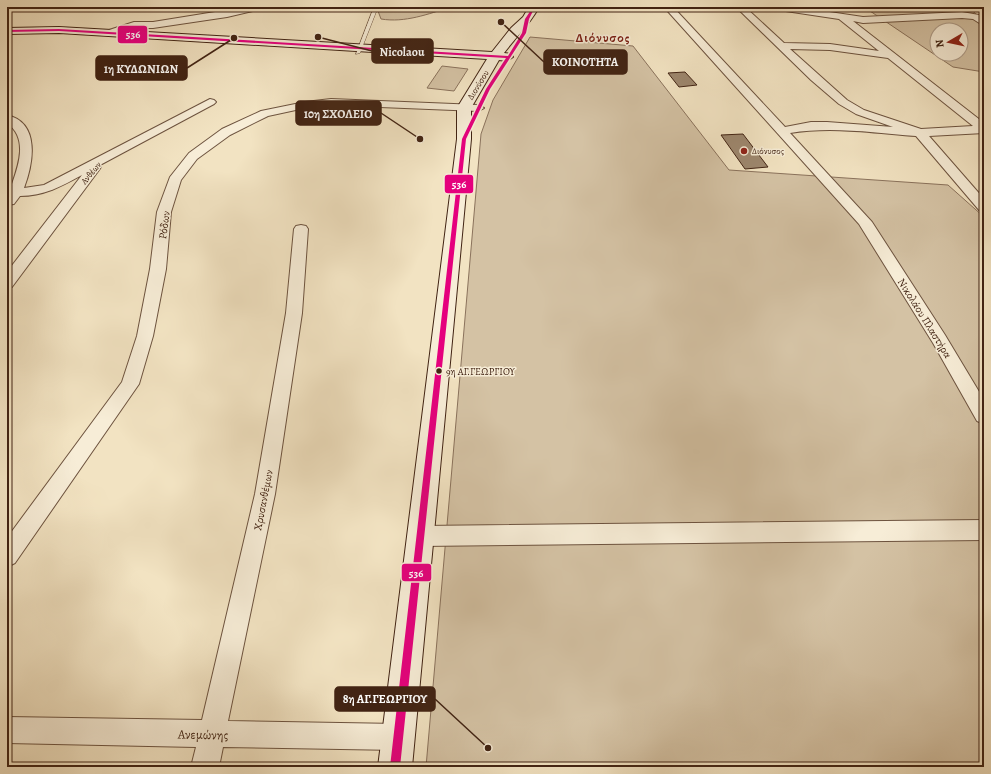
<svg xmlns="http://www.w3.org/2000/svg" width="991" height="774" font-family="Alegreya,serif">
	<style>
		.green { fill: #d4c2a4; stroke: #8a725c; fill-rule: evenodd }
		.building { fill: #9d876e; stroke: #412313 }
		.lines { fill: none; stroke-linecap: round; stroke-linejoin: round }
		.lane-casing { stroke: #6d533f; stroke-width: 1 }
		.street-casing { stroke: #6d533f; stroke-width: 2 }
		.secondary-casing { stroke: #412313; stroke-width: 2 }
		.lane { fill: #f7edd7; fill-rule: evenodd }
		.street { fill: #f7edd7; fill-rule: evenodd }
		.secondary { fill: #f7edd7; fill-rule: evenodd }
		.bus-1-casing { stroke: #f7edd7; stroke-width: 3 }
		.bus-1 { fill: #e5007d; fill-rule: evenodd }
		.poi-dot { fill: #8f2418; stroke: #f7edd7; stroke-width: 1.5 }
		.bus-dot { fill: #412313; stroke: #f7edd7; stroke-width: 1.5 }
		.labels { text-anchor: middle; stroke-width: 3; stroke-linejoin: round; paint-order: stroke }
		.far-street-label { font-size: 9px; fill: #412313; stroke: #f7edd7 }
		.far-poi-label { font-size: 9px; fill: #412313; stroke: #f7edd7; text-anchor: start }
		.bus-label { font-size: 10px; fill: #412313; stroke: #f7edd7; text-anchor: start }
		.street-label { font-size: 11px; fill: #412313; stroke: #f7edd7 }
		.far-district-label { font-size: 13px; font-weight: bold; letter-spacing: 1px; fill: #7a1f14; stroke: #f7edd7 }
		.near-street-label { font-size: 13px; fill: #412313; stroke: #f7edd7 }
		.leader { fill: none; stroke: #412313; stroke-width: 1.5 }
		.callout-dot { fill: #412313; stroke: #f7edd7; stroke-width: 1.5 }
		.callout { fill: #412313; stroke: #412313; stroke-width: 1.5 }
		.callout-label { font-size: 12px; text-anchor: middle; font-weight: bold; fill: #fff }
		.line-badge { stroke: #f7edd7; stroke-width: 1.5 }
		.badge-label { font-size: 11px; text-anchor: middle; font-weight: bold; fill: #fff }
	</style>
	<rect width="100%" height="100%" fill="#f2e3c2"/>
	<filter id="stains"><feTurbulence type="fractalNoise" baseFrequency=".005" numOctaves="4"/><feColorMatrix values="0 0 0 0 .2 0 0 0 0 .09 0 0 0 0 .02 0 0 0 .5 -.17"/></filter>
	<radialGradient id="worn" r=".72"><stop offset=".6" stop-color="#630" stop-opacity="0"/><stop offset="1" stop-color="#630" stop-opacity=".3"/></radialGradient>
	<path class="green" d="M380 7H451C428 14 405 23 381 19L378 11Z
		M878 7H968L984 21V72L953 67 870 11ZM937 30H961V54H937Z
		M530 37 633 46 729 170 948 185 984 217V767H426L481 134 493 100Z
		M442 66 468 69 454 91 427 88Z"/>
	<path class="building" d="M685 72 697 85 679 87 668 73Z
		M743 134 768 167 745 169 721 135Z"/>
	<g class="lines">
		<g class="lane-casing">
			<path id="lane" d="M374 7H378L360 53 356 54Z"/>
		</g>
		<g class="street-casing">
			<path id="street" d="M246 7H262L261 9 227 17 153 28H135L109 36 104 33 106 31 134 22H153Z
				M664 7H673L785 127 811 122H827L893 127 856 114 839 104 811 80 736 7H745L784 43 830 44 879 51 839 19 779 10 775 7H796L863 17 962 12 979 15 984 19V26L973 19 962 18 863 23 853 21 984 123V133L929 136 984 199V211L979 210 916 136C875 133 832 126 790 133L872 222 945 335 984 400V424L977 421 933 343 859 224ZM790 49 830 50 888 58 973 126 921 129 864 110 847 100Z
				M210 99 214 100 216 102 214 104 100 165 101 167 99 170 12 287 7 288V272L82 175C62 186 44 196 20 196L14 204 7 205V188H11L12 184C19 164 28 138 7 123V115C41 123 33 164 24 188L44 185Z
				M331 99 478 105 484 108 478 111 331 105 305 108 268 116 230 135 197 159 181 180 171 212 166 269 153 336 139 384 15 563 7 567V538L122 382 137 336 150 269 157 212 170 177 189 153 222 129 261 111 305 102Z
				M301 225 306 226 308 229 302 313 275 494 228 721 398 724 407 728 411 737 407 746 398 750 223 747 219 767H191L196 747 7 743V717L202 720 255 494 286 313 294 229 296 226Z
				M984 520V540L421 546 413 543 410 536 413 529 421 526Z"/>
		</g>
		<g class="secondary-casing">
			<path id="secondary" d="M529 7H539C530 24 516 37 504 53L511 54 513 57 507 61 499 60 471 108V139L412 767H378L457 139V108L487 59 59 33 7 34V28L59 27 492 52 511 28 523 17Z"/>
		</g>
		<use href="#lane" class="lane"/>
		<use href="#street" class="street"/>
		<use href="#secondary" class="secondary"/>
		<g class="bus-1-casing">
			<path id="bus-1" d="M533 7H535L529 19 526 33 490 89 466 139 400 767H390L462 139 486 89 506 58 59 31 7 32V30L59 29 508 56 522 33 525 19Z"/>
		</g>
		<use href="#bus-1" class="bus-1"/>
	</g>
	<circle class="poi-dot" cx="744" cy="151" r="4"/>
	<circle class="bus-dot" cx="439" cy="371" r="3.5"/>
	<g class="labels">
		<g class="far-street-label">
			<text transform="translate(478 85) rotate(-59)" y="3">Διονύσου</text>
			<text transform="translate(91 173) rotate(-50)" y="3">Ανθέων</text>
		</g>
		<g class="far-poi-label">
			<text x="752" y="154">Διόνυσος</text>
		</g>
		<g class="bus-label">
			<text x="446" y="375">9η ΑΓ.ΓΕΩΡΓΙΟΥ</text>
		</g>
		<g class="street-label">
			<text transform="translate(164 225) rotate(-82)" y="4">Ρόδων</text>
			<text transform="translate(925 318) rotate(58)" y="4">Νικολάου Πλαστήρα</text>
			<text transform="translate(263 500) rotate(-79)" y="4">Χρυσανθέμων</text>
		</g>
		<g class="far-district-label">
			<text x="603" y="42">Διόνυσος</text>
		</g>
		<g class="near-street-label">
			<text transform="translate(203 734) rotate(1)" y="5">Ανεμώνης</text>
		</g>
	</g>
	<path class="leader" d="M318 37L372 51M501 22L544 62M234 38L187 68M420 139L381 113M488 748L435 699"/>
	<g class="callout-dot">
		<circle cx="318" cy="37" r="4"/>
		<circle cx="501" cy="22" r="4"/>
		<circle cx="234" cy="38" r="4"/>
		<circle cx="420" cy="139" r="4"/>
		<circle cx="488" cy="748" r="4"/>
	</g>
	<g class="callout">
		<rect x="372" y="39" width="61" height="24" rx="4"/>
		<rect x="544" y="50" width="83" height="24" rx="4"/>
		<rect x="96" y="56" width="91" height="24" rx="4"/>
		<rect x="296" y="101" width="85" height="24" rx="4"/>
		<rect x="335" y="687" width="100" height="24" rx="4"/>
	</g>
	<g class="callout-label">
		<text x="402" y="56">Nicolaou</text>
		<text x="585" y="66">ΚΟΙΝΟΤΗΤΑ</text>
		<text x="141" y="73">1η ΚΥΔΩΝΙΩΝ</text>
		<text x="338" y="118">10η ΣΧΟΛΕΙΟ</text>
		<text x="385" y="703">8η ΑΓ.ΓΕΩΡΓΙΟΥ</text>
	</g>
	<g class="line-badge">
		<rect x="117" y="25" width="31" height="19" rx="4" fill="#e5007d"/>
		<rect x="444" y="174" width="30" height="20" rx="4" fill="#e5007d"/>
		<rect x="401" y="563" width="31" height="19" rx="4" fill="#e5007d"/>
	</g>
	<g class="badge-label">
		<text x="133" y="38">536</text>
		<text x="459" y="188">536</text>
		<text x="416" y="577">536</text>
	</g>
	<rect width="991" height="774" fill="none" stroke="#f2e3c2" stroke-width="24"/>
	<rect x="8" y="8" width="975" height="758" fill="none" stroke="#412313" stroke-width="2"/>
	<rect x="12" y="12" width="967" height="750" fill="none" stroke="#412313"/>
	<g transform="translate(949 42) rotate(261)"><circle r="19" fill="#f7edd7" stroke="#ae9c89"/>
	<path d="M0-3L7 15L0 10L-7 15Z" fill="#8f2418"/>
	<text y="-6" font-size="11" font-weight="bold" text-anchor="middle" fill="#412313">N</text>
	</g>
	<rect width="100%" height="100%" filter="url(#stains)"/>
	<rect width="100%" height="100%" fill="url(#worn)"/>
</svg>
